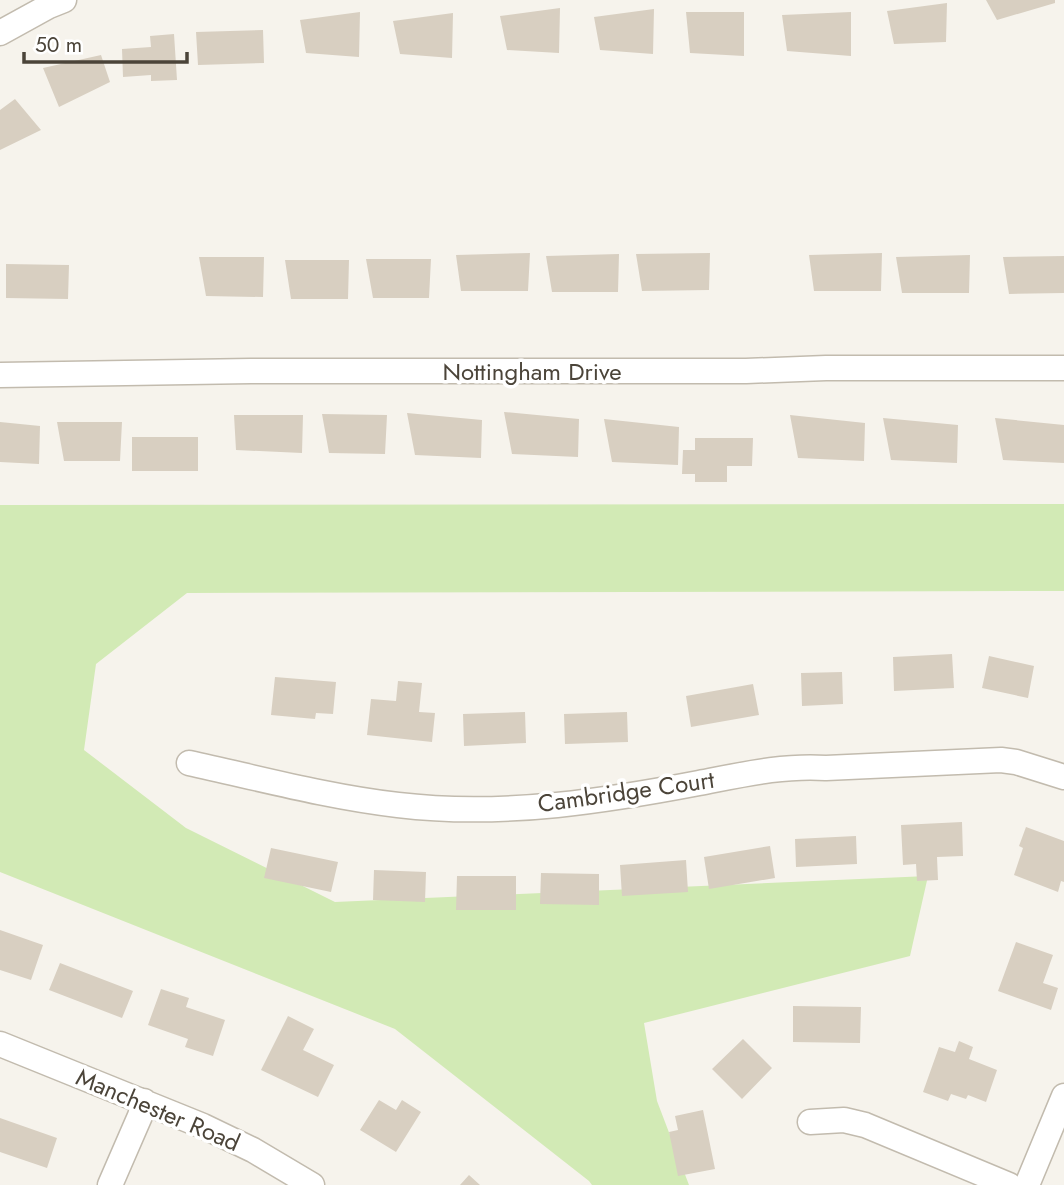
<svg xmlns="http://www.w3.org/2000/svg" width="1064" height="1185" font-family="Jost,sans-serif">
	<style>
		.green { fill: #d2eab5 }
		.building { fill: #d8cfc1 }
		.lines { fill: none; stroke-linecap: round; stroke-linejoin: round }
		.minor-casing { stroke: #c2bbae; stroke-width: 27 }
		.minor { stroke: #fff; stroke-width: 24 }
		.labels { text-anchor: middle; stroke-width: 7; stroke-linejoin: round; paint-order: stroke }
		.street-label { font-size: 24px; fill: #4b4439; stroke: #fff }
	</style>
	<rect width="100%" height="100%" fill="#f6f3ec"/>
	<path class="green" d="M1064 504V591L187 593 96 664 84 750 186 828 335 902 928 876 910 956 644 1023 657 1101 689 1185H592L589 1181 395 1029 0 872V505Z"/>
	<path class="building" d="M986 0H1055V3L997 20Z
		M947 3 946 42 894 44 887 11Z
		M560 8 559 53 507 50 500 16Z
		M654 9 653 54 600 50 594 17Z
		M360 12 359 57 306 53 300 20Z
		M686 12H744V56L690 53Z
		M851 12V56L787 51 782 15Z
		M453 13 452 58 400 54 393 21Z
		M263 30 264 63 198 65 196 32Z
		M174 34 177 80 151 81V75L123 77 122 49 151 47 150 36Z
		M101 55 110 82 59 107 43 68Z
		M15 99 41 130 0 150V110Z
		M530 253 528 291H461L456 255Z
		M710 253 709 290 642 291 636 254Z
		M882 253 881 291H814L809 255Z
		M619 254 618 292H552L546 256Z
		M970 255 969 293H902L896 257Z
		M1064 256V293L1009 294 1003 257Z
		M199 257H264L263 297 206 296Z
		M366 259H431L429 298H373Z
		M285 260H349L348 299H291Z
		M6 264 69 265 68 299 6 298Z
		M504 412 579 419 578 457 512 454Z
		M407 413 482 420 481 458 415 455Z
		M322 414 387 415 385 454 329 453Z
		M234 415H303L302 453 236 450Z
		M790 415 865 423 864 461 798 458Z
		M883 418 958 425 957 463 891 460Z
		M995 418 1064 425V463L1003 460Z
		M604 419 679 427 678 465 612 462Z
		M0 422 40 426 39 464 0 462Z
		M57 422H122L120 461H64Z
		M132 437H198V471H132Z
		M695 438H753L752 466H727V482H695V474H682L683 450H695Z
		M952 654 954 688 894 691 893 657Z
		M989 656 1034 666 1028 698 982 688Z
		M842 672 843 704 802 706 801 673Z
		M275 677 336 682 333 714 316 713 315 719 271 715Z
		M398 681 422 683 419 712 435 713 432 742 367 735 371 699 396 701Z
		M753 684 759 715 691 727 686 696Z
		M525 712 526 743 464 746 463 714Z
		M627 712 628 742 565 744 564 714Z
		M962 822 963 856 937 857 938 880 917 881 916 864 903 865 901 825Z
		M1026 827 1064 841V882L1061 881 1058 892 1014 875 1023 848 1019 846Z
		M856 836 857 864 796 867 795 839Z
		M770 846 775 878 709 889 704 857Z
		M271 848 338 862 331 892 264 878Z
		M686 860 688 892 622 896 620 865Z
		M374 870 426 872 425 902 373 900Z
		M541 873 599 874V905L540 904Z
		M457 876H516V910H456Z
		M0 930 43 945 31 980 0 970Z
		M1016 942 1053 955 1043 983 1058 988 1051 1010 998 991Z
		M60 963 133 991 122 1018 49 990Z
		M161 989 189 998 186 1007 225 1020 213 1056 185 1047 188 1039 148 1025Z
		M793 1006 861 1007 860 1043 793 1042Z
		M288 1016 314 1029 303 1050 334 1065 318 1097 261 1070Z
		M743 1039 772 1068 742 1099 712 1069Z
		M959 1041 973 1047 969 1059 997 1070 986 1102 968 1095 966 1099 951 1094 948 1101 923 1092 939 1047 955 1052Z
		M379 1100 396 1110 402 1100 421 1112 396 1152 360 1130Z
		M703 1110 715 1169 678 1176 669 1132 678 1130 675 1116Z
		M0 1118 57 1138 47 1168 0 1152Z
		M469 1175 480 1185H460Z"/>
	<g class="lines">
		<g class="minor-casing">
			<path id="minor" d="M0 33 49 6 64 0
				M0 375 251 371H746L826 368H1064
				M189 763C258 778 328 797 398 805 448 811 507 810 557 805 605 800 652 792 699 783 741 775 783 765 826 768L1001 760 1016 762 1064 777
				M0 1044 203 1126 253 1150 312 1185
				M810 1122 844 1120 865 1125 1009 1185
				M110 1185 140 1116 144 1101
				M1027 1185 1064 1096"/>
		</g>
		<use href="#minor" class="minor"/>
	</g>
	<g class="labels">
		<g class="street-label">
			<text x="532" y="380">Nottingham Drive</text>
			<text transform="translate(626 792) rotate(-8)" y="8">Cambridge Court</text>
			<text transform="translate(158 1110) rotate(23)" y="8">Manchester Road</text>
		</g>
	</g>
	<path d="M24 52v10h163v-10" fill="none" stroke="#4b4439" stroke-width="3.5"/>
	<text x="35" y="52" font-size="21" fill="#4b4439" stroke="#ffffff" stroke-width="5" paint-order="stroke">50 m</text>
</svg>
